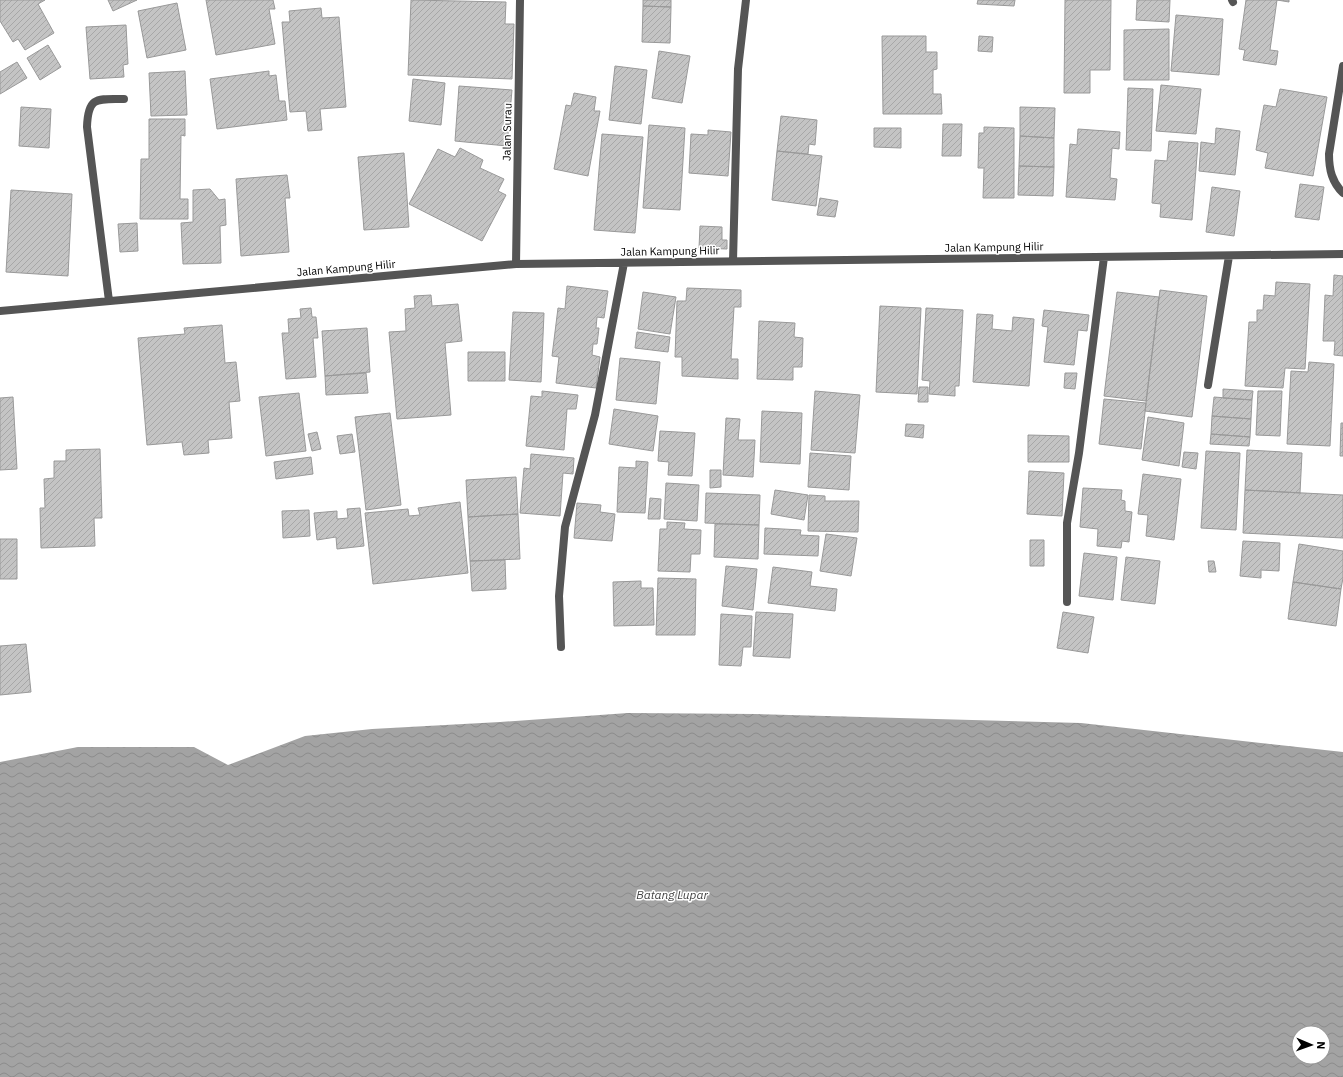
<svg xmlns="http://www.w3.org/2000/svg" width="1343" height="1077" font-family="'IBM Plex Sans',sans-serif">
	<style>
		.water { fill: url(#water-waves); fill-rule: evenodd }
		.building { fill: url(#building-hatch); stroke: #999 }
		.lines { fill: none; stroke-linecap: round; stroke-linejoin: round }
		.street { stroke: #555; stroke-width: 8 }
		.labels { text-anchor: middle; stroke-width: 3; stroke-linejoin: round; paint-order: stroke }
		.street-label { font-size: 11px; fill: #000; stroke: #fff }
		.water-label { font-size: 12px; font-style: italic; fill: #444; stroke: #fff }
	</style>
	<defs>
		<pattern id="water-waves" width="16" height="10" patternUnits="userSpaceOnUse"><rect width="16" height="10" fill="#a3a3a3"/><path d="M0 5q4-4 8 0t8 0" fill="none" stroke="#8b8b8b"/></pattern>
		<pattern id="building-hatch" width="6" height="6" patternUnits="userSpaceOnUse"><rect width="6" height="6" fill="#c4c4c4"/><path d="M-1 1l2-2M0 6l6-6M5 7l2-2" fill="none" stroke="#a7a7a7"/></pattern>
	</defs>
	<rect width="100%" height="100%" fill="#fff"/>
	<path class="water" d="M628 713 755 714 1081 723 1343 752V1077H0V762L78 747H194L228 765 305 736 372 729 500 722ZM1299 1033H1323V1057H1299Z"/>
	<path class="building" d="M0 0H45L38 4 54 33 25 50 18 39 13 42 0 21Z
		M108 0H137L113 11Z
		M206 0H273L275 9H269L275 44 216 55Z
		M411 0 506 2 505 24H514L512 79 408 75Z
		M643 0H671V7L643 6Z
		M978 0H1015L1014 6 977 4Z
		M1065 0H1111L1110 70H1090V93H1064Z
		M1137 0H1170L1169 22 1136 20Z
		M1246 0H1289V2L1277 0 1270 50 1278 51 1276 65 1243 60 1245 50 1239 49Z
		M177 3 186 50 147 58 138 11Z
		M643 6 671 7 670 43 642 42Z
		M321 8 322 18 339 17 346 107 320 109 322 130 308 131 306 111 290 112 282 22H290L289 11Z
		M1176 15 1223 19 1219 75 1171 71Z
		M126 25 128 64 123 65 124 77 90 79 86 27Z
		M1169 29V80H1124V30Z
		M882 36H926V52H937V69L933 70V94H941L942 114H883Z
		M979 36 993 37 992 52 978 51Z
		M48 45 61 67 40 80 27 58Z
		M659 51 690 56 682 103 652 98Z
		M17 62 27 78 0 94V72Z
		M615 66 647 70 641 124 609 120Z
		M185 71 187 115 151 116 149 73Z
		M269 71V76L276 75 279 101H285L287 120 217 129 210 79Z
		M413 79 445 83 441 125 409 121Z
		M1161 85 1201 89 1196 134 1156 131Z
		M459 86 512 90 507 146 455 141Z
		M1128 88 1153 89 1151 151 1126 150Z
		M1280 89 1327 97 1313 176 1265 168 1268 153 1256 150 1264 105 1276 107Z
		M574 93 596 97 594 111H600L588 176 554 169 566 105 571 106Z
		M21 107 51 109 49 148 19 146Z
		M1020 107 1055 108 1054 138 1020 136Z
		M781 116 817 120 815 145 809 144 808 154 777 151Z
		M149 119H185V136L181 135 180 199H188V219H140L141 159H149Z
		M943 124H962L961 156H942Z
		M649 125 685 128 680 210 643 208Z
		M984 127 1014 128V198H983L984 168H978L979 133H984Z
		M874 128H901V148L874 147Z
		M1216 128 1240 131 1235 175 1199 171 1201 142 1215 144Z
		M1078 129 1120 132 1119 149 1112 148 1110 178 1117 179 1115 200 1066 197 1070 144 1077 145Z
		M708 130 731 132 728 176 689 173 691 134 708 135Z
		M602 134 643 137 635 233 594 230Z
		M1020 136 1054 138V167L1019 166Z
		M1169 141 1198 143 1192 220 1160 217 1161 204 1152 203 1155 160 1167 161Z
		M460 148 483 160 480 168 504 179 498 191 506 195 482 241 409 204 438 149 455 157Z
		M777 151 822 156 816 206 772 200Z
		M404 153 409 227 364 230 358 157Z
		M1019 166 1054 167 1053 196 1018 195Z
		M287 175 290 198H285L289 252 241 256 236 179Z
		M1300 184 1324 187 1319 220 1295 217Z
		M1212 187 1240 191 1234 236 1206 232Z
		M210 189 219 200 225 199 226 225 220 226 221 263 183 264 181 223 193 222V190Z
		M11 190 72 194 68 276 6 272Z
		M820 198 838 201 835 217 817 215Z
		M137 223 138 251 120 252 118 224Z
		M700 226 722 227V240H727V249L699 248Z
		M1334 275 1343 276V356L1334 355 1335 341H1323L1325 295 1333 296Z
		M1276 282 1310 284 1305 369 1285 368 1283 388 1245 386 1249 322H1257V310H1263L1264 295 1275 296Z
		M567 286 608 291 604 318 597 317 596 328H599L597 344H593L592 355 600 357 596 388 556 383 559 357 552 356 558 308 565 309Z
		M687 288 741 290V307H734L731 359H738V379L682 376V357H675L677 301H686Z
		M1160 290 1207 296 1192 417 1145 411Z
		M643 292 676 297 670 334 638 329Z
		M1117 292 1159 297 1146 401 1104 396Z
		M431 295 432 306 458 304 462 341 445 343 451 415 397 419 389 332 406 331 405 309 415 308 414 296Z
		M880 306 921 308 917 394 876 392Z
		M311 308 312 317H316L318 338H313L316 377 286 379 282 333H289L288 319 301 318 300 309Z
		M926 308 963 310 959 386H955V396L929 394 930 381 922 380Z
		M1044 310 1089 315 1087 331 1078 330 1074 365 1044 362 1048 327 1042 326Z
		M513 312 544 313 541 382 509 380Z
		M977 314 993 315 992 329 1012 331 1013 317 1034 319 1029 386 973 382Z
		M759 321 795 323 794 337 803 338 802 367H793V380L757 379Z
		M222 325 225 363 236 362 240 401 229 402 232 438 208 440 209 453 184 455 182 442 147 445 138 338 185 334 184 328Z
		M367 328 370 372 325 376 322 331Z
		M637 332 670 337 668 352 635 348Z
		M468 352H505V381H468Z
		M620 358 660 362 656 404 616 400Z
		M1309 362 1334 364 1330 446 1287 444 1291 371 1308 372Z
		M366 373 368 393 326 395 325 376Z
		M1065 373H1077L1075 389 1064 388Z
		M919 387H928V402H918Z
		M1223 389 1253 391 1252 400 1223 398Z
		M542 391 578 395 576 409H567L564 450 526 446 531 396 542 397Z
		M815 391 860 395 855 453 811 450Z
		M1258 391H1282L1280 436 1256 435Z
		M299 393 306 451 266 456 259 397Z
		M13 397 17 469 0 470V398Z
		M1214 397 1252 400 1251 419 1212 416Z
		M1104 399 1146 403 1141 449 1099 444Z
		M614 409 658 416 653 451 609 444Z
		M762 411 802 413 800 464 760 462Z
		M390 413 401 505 366 510 355 417Z
		M1212 416 1251 419 1250 437 1211 434Z
		M1148 417 1184 423 1179 466 1142 460Z
		M726 418 740 419 738 440H755L753 477 723 475Z
		M1341 423H1343V456H1340Z
		M906 424 924 425 923 438 905 436Z
		M660 431 695 433 692 476 668 475 669 462 658 461Z
		M317 432 321 449 312 451 308 434Z
		M352 434 355 452 340 454 337 436Z
		M1211 434 1250 437 1249 446 1210 444Z
		M1028 435 1069 436V462H1028Z
		M100 449 102 518H94L95 546 41 548 40 508H45L44 479 54 478V461H66V450Z
		M1247 450 1302 453 1300 493 1245 490Z
		M1206 451 1240 453 1236 530 1201 528Z
		M1184 452 1198 453 1196 469 1182 467Z
		M810 453 851 456 849 490 808 487Z
		M531 454 574 458 573 474 563 473 560 516 520 513 524 468 530 469Z
		M311 457 313 474 276 479 274 462Z
		M636 461 648 462 645 513 617 512 619 467 636 468Z
		M710 470H721V487L710 488Z
		M1029 471 1064 473 1062 516 1027 514Z
		M1143 474 1181 479 1174 540 1146 536 1148 515 1138 514Z
		M516 477 518 514 468 517 466 480Z
		M666 483 699 485 697 521 664 519Z
		M1083 488 1122 490 1121 500 1125 501V511L1132 512 1129 542 1122 541 1121 548 1097 546 1098 529 1080 527Z
		M775 490 808 495 804 520 771 514Z
		M1245 490 1343 495V538L1243 533Z
		M706 493 760 495 759 525 705 523Z
		M809 495 825 496V501H859L858 532 808 531Z
		M650 498 661 499 660 519H648Z
		M460 502 468 573 373 584 365 513 408 509 409 516 420 515 418 508Z
		M577 503 601 505 600 512 615 514 612 541 574 538Z
		M360 508 364 546 337 549 336 537 317 540 314 513 337 511V519L348 518 347 509Z
		M309 510 310 536 283 538 282 511Z
		M518 514 520 559 470 561 468 517Z
		M667 522 685 523 684 529 701 530 700 554H691L690 572 658 571 660 529H667Z
		M715 524 759 525 758 559 714 557Z
		M765 528 801 530 800 535 819 536 818 556 764 554Z
		M826 534 857 538 851 576 820 571Z
		M0 539H17V579H0Z
		M1030 540H1044V566H1030Z
		M1243 541 1280 543 1279 571 1261 570V578L1240 576Z
		M1299 544 1343 551V578L1341 589 1293 582Z
		M1084 553 1117 557 1113 600 1079 596Z
		M1126 557 1160 561 1155 604 1121 600Z
		M505 560 506 589 472 591 470 561Z
		M1208 561H1214L1216 572H1209Z
		M726 566 757 569 753 610 722 606Z
		M773 567 812 572 810 586 837 589 835 611 768 603Z
		M658 578 696 579 695 635H656Z
		M641 581V588H653L654 625 614 626 613 582Z
		M1293 582 1341 589 1336 626 1288 619Z
		M756 612 793 614 790 658 753 656Z
		M1063 612 1094 617 1088 653 1057 648Z
		M721 614 752 616 751 647H743L741 666 719 665Z
		M26 644 31 692 0 695V646Z"/>
	<g class="lines">
		<path class="street" d="M1232 0 1233 2
			M1343 66 1329 154C1329 170 1332 182 1343 193
			M733 261 738 69 746 0
			M516 264 520 0
			M109 301 87 127C88 96 97 99 124 99
			M0 311 516 264 1343 254
			M1208 385 1229 256
			M1067 602V523L1079 453 1104 257
			M561 647 559 596 565 527 595 415 624 263"/>
	</g>
	<g class="labels">
		<g class="street-label">
			<text transform="translate(507 132) rotate(-89)" y="4">Jalan Surau</text>
			<text transform="translate(994 247) rotate(-1)" y="4">Jalan Kampung Hilir</text>
			<text transform="translate(670 251) rotate(-1)" y="4">Jalan Kampung Hilir</text>
			<text transform="translate(346 268) rotate(-5)" y="4">Jalan Kampung Hilir</text>
		</g>
		<g class="water-label">
			<text x="672" y="899">Batang Lupar</text>
		</g>
	</g>
	<g transform="translate(1311 1045) rotate(92)"><circle r="19" fill="#ffffff" stroke="#999999"/>
	<path d="M0-3L7 15L0 10L-7 15Z" fill="#000000"/>
	<text y="-6" font-size="11" font-weight="bold" text-anchor="middle" fill="#000000">N</text>
	</g>
</svg>
